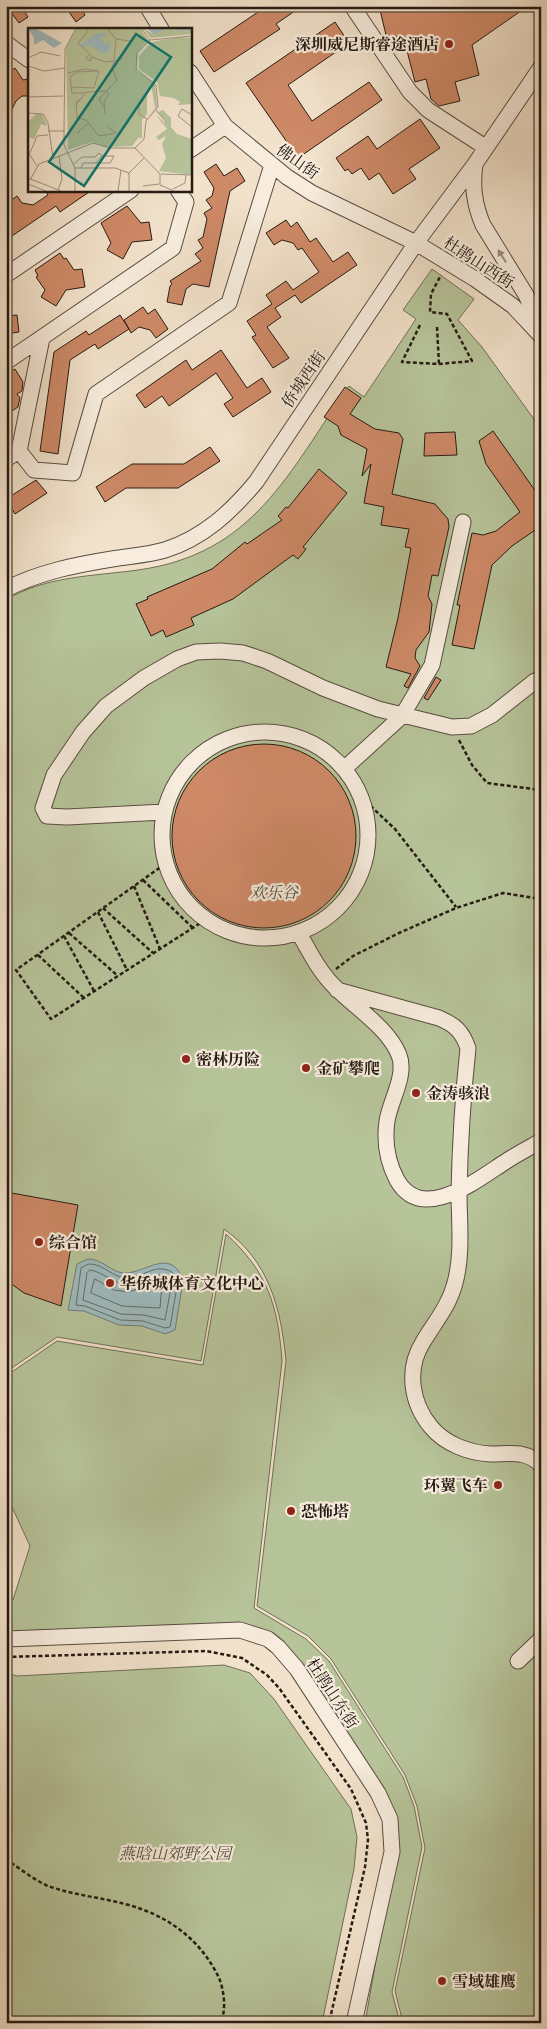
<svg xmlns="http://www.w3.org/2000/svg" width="547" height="2029" font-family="'IM FELL Double Pica','Noto Serif SC',serif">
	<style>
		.green { fill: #b7c49a; stroke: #6e7056 }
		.water { fill: #9fbcc0; stroke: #6e7c7b }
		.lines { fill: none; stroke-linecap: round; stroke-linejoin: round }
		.shore { stroke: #626c6a; stroke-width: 1 }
		.building { fill: #ce8967; stroke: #251b13 }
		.minor-casing { stroke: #584d41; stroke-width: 17 }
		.path { stroke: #251b13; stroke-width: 2.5; stroke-dasharray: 4 2.5; stroke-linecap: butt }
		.minor { stroke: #f7ecdd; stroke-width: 15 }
		.oneway { fill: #988e82 }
		.poi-dot { fill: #8f2418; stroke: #f7ecdd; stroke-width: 2 }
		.labels { text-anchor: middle; stroke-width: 4.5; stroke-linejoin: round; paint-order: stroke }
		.poi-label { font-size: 16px; font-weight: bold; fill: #251b13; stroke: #f7ecdd; text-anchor: start }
		.street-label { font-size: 16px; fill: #251b13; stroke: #f7ecdd }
		.park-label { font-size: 16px; font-style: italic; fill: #514e3c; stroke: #f7ecdd }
		.inset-road { fill: none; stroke: #a09281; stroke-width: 1 }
		.view { fill: #0f766e; fill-opacity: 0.15; stroke: #0f766e; stroke-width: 2.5 }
		.inset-edge { fill: none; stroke: #251b13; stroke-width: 2.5 }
	</style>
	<rect width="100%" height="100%" fill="#f2e2cb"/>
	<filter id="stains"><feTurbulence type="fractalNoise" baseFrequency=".004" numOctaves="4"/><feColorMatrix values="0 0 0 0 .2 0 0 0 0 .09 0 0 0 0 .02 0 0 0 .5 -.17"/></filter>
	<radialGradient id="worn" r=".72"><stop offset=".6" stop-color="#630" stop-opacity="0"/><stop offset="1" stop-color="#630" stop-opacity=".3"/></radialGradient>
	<path class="green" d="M432 269 474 299 458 320 482 347 541 429V2023H403L395 1991 425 1848 417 1806 405 1775 331 1659 308 1636 257 1606 286 1361C281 1308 269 1261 224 1229L201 1361 57 1337 6 1372V600C44 576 95 576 138 570 254 554 288 473 349 386L364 397 416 319 403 310Z
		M226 1234C268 1272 278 1306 282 1361L254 1608 306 1639 329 1661 403 1777 414 1806 422 1847 392 1992 400 2023H365L395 1852 396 1829 270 1636 6 1635V1599L13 1600 30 1546 6 1494V1376L57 1341 203 1365Z
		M224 1665 250 1673 274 1699 351 1809 357 1837 354 1869 322 2023H6V1673L17 1676Z"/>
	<path class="water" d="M88 1259C102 1259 110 1271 123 1273 143 1275 172 1245 183 1281L175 1330 165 1334 142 1326 119 1325 84 1311 68 1310 77 1264Z"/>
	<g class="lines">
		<path class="shore" d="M89 1264C104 1263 114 1280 130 1278 146 1276 155 1263 172 1272L178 1281 170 1327 165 1328 143 1321 120 1320 85 1306 76 1305 81 1268Z
			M90 1270C105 1272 114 1286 131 1284 144 1283 155 1270 168 1277L172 1282 165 1320 144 1315 121 1314 83 1300 87 1273Z
			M95 1279 114 1290 128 1292 162 1282 160 1308 122 1306 91 1293Z"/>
	</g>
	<path class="building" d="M16 6H21L28 17 19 23 10 11Z
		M65 6H80L85 15 76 22Z
		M267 6H302L276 24 280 29 214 72 200 51Z
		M379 6H528L472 45 479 75 455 82 460 101 439 106 431 99 426 79 415 82 403 35 387 39Z
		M335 22 349 43 288 85 312 121 369 82 382 100 298 158 246 83Z
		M15 68 23 80 29 79V96H22L16 101 6 121V74Z
		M420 119 440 148 409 169 416 179 393 194 379 173 369 180 361 168 352 174 348 169 345 171 336 158 368 136 377 149Z
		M216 164 224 176 237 168 245 181 230 191 209 287 193 284 186 289 182 305 167 302 170 286 172 284 170 281 201 261 195 254 203 248 198 240 203 237 207 219 204 213 212 208 206 200 212 196 214 188 204 172Z
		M45 190H92L60 212 56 206 6 240V204L17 196 22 203 33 205 48 195Z
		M127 206 141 223 149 222 152 240 132 242 123 259 107 250 111 243 101 223Z
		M286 220 291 227 297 222 310 242 316 238 333 262 348 252 357 265 301 303 295 295 275 308 281 317 267 327 289 358 273 368 252 337 256 335 247 321 272 304 266 295 286 281 293 290 319 272 302 248 298 250 293 243 282 240 274 245 266 233Z
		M60 253 64 259 66 258 74 270 82 269 85 287 66 290 56 306 41 297 45 290 36 277 38 276 35 270Z
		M143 307 148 314 155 309 168 329 156 338 150 330 139 327 131 333 124 320Z
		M17 315 19 332 6 334V316Z
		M120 315 129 329 98 349 95 344 70 360 58 454 40 451 54 352 86 331 89 335Z
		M221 350 247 388 262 378 271 392 233 417 224 404 233 398 216 373 169 406 162 396 145 408 136 395 186 360 192 370Z
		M15 369 23 382 22 391 17 394 20 398 18 407 6 415V374Z
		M345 387 361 398 350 414 375 429 399 433 403 439 392 494 435 504 448 519 449 527 438 576 432 575 428 596 432 604 429 632 416 650 415 658 420 666 408 688 404 686 411 674 386 667 398 618 411 548 405 547 409 529 381 525 384 507 364 503 371 464 362 476 367 449 341 435 338 426 324 417Z
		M493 431 541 499V526L512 546 492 565 474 649 452 645 460 605H457L472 533 483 535 496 531 520 512 486 464 479 441Z
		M455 432 457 455 424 456 425 433Z
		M210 447 220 461 178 488H126L105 502 96 487 132 464H184Z
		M319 469 347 493 303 547 306 549 298 559 293 555 233 599 191 618 194 625 166 637 163 630 151 636 136 604 148 599 147 597 212 569 245 542 247 544 282 520 278 516 286 507 288 508Z
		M36 480 47 493 15 514 6 499Z
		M436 677 441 680 428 700 424 698Z
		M172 836a92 92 0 1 1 184 0a92 92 0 1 1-184 0Z
		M6 1192 78 1205 61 1306 24 1293 6 1280Z"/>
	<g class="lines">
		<g class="minor-casing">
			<path id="minor" d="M147 6 161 29
				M352 6 410 92 428 110 485 147
				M6 43 29 60
				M190 72 225 126 287 177 312 193 416 243 475 279 513 306 541 336
				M190 150 225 126
				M475 164C472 186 474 204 483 225L526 295 541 329
				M6 275 131 190
				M6 362 173 248 186 202 178 190
				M19 451 34 470 73 473 96 394 229 303 272 165
				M6 459 19 451 42 338
				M6 589C40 572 75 565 112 559 130 556 148 555 165 550 203 538 231 512 256 482L416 243 475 164 541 67
				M162 835a103 103 0 1 1 206 0a103 103 0 1 1-206 0Z
				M345 768 402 716 432 665 463 522
				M164 812 67 817 47 816 43 808 54 775 83 732 106 706 144 678 177 659 196 652 220 651 243 653 267 661 323 688 378 709 452 727 471 726 492 715 535 681 541 679
				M299 933C310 953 320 973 337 989 357 1009 388 1028 399 1055 407 1075 390 1101 387 1121 384 1142 387 1161 397 1180 422 1224 477 1180 505 1162 517 1154 529 1148 541 1141
				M337 990 439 1018C455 1025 462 1031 468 1048 463 1095 460 1144 459 1192 459 1222 463 1253 455 1283 449 1306 435 1322 423 1342 406 1369 411 1403 431 1427 445 1444 469 1453 491 1454 510 1454 527 1450 541 1465
				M6 1639 240 1630 268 1639 278 1647 297 1669 378 1793 390 1819 392 1852 354 2023
				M518 1661 541 1639"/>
		</g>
		<path class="path" d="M420 325 402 362 439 364 472 361 447 314 430 312 431 294 441 275
			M437 327 439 364
			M459 740 472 765 487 783 541 790
			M361 797 395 829 456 907
			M165 864 16 970 51 1019 205 920
			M143 880 193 928
			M134 886 160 949
			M103 908 153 953
			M98 912 127 970
			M69 933 118 976
			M64 936 94 991
			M38 955 84 998
			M336 969 353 956 399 933 456 908 503 893 541 899
			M6 1657 206 1651 242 1658 267 1675 279 1688 351 1789 366 1823 368 1840 365 1867 329 2023
			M6 1859C19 1868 34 1880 48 1886 79 1897 111 1898 141 1909 176 1921 204 1946 219 1978 224 1990 227 2011 220 2023"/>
		<use href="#minor" class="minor"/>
	</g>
	<defs><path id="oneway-solid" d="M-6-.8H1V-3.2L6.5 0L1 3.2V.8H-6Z" transform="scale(1.25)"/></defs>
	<use class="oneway" href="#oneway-solid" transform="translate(502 256) rotate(-122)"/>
	<g class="poi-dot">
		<circle cx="449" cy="44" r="5"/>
		<circle cx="186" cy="1059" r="5"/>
		<circle cx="306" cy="1068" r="5"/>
		<circle cx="416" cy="1093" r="5"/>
		<circle cx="39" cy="1242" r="5"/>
		<circle cx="110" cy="1283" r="5"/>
		<circle cx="498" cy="1485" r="5"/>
		<circle cx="291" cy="1511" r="5"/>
		<circle cx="442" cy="1981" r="5"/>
	</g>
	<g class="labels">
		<g class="poi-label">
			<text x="439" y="50" text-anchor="end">深圳威尼斯睿途酒店</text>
			<text x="196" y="1065">密林历险</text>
			<text x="316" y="1074">金矿攀爬</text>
			<text x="426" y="1099">金涛骇浪</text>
			<text x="49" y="1248">综合馆</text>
			<text x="120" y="1289">华侨城体育文化中心</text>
			<text x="488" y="1491" text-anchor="end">环翼飞车</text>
			<text x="301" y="1517">恐怖塔</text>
			<text x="452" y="1987">雪域雄鹰</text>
		</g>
		<g class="street-label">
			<text transform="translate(298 161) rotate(35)" y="6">佛山街</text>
			<text transform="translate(479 262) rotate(33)" y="6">杜鹃山西街</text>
			<text transform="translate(303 379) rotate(-56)" y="6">侨城西街</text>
			<text transform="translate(333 1693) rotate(57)" y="6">杜鹃山东街</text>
		</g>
		<g class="park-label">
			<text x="274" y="898">欢乐谷</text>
			<text x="175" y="1859">燕晗山郊野公园</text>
		</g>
	</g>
	<g transform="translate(28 28)">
		<rect width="164" height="164" fill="#f2e2cb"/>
		<path d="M48 0H112L120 12 110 24 109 43 127 55 129 79 118 91 127 80 123 56 119 66V86L114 92V110H110L104 118 78 119 64 114 40 122 38 20ZM115 0 126 7 139 1 164 3V6L123 10ZM151 9 164 10V76L150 77 152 74 146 70 132 68 129 54 111 41V28L124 14ZM135 82 143 90V99L149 106 164 111V147L131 143 138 130 134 116 138 108 131 112 128 109 139 101 128 87 137 95 138 93 130 84ZM8 86H14L19 98 13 96 6 111 0 109V94Z" fill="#b7c49a"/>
		<path d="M0 0H7L34 15 26 20 15 12 6 17V10ZM119 0H163L164 3 139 1 126 7ZM69 5H80L73 10 77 16 82 14V22L77 26 60 17 56 19 52 17Z" fill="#9fbcc0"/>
		<path class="inset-road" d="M59 0 58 6 50 15 64 28 62 33 58 30 61 27M79 0 88 11 102 13M113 0 122 12 164 8M64 29 77 34 86 33 88 11M0 30 13 24 32 28M0 38 16 43 37 40M40 45 57 41 71 43 66 60 44 59M57 65H44L42 49 49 44 69 43M0 69 35 68M53 71 48 74 49 90 58 92 71 108 88 105 80 99M48 77 58 64 78 63 81 66 76 74 77 86M111 79V86L119 91M77 81 71 71 89 52 84 40 86 33 94 31M128 82 138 94M0 85 15 86 20 95 25 130M164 87 154 81 150 88 164 99M20 103H36M49 105 61 95M107 120 116 111 118 93 130 79 128 57 108 41 109 25 122 12M0 124 9 138M2 125 9 108 20 107M46 136 54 129H67L71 125 74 128M47 140H87L101 145 116 130M53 140 55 135H82L86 128H74L68 135M132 146V157L146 163M133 146 164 147M0 150 33 163M2 152 11 136 65 115 82 120H107L132 146M0 156 18 163M115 158 131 156M145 161 157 155 158 147M30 162 34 151 31 128M47 163V140L36 117V103L37 21 48 0M90 163 93 142M101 163V145"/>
		<path class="view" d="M108 6 143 29 56 158 21 134Z"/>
		<rect width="164" height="164" class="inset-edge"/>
	</g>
	<rect width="547" height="2029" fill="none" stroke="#f2e2cb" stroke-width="25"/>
	<rect x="8" y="8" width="532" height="2014" fill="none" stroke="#251b13" stroke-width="2.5"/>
	<rect x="12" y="12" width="522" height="2004" fill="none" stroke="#251b13"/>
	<rect width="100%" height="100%" filter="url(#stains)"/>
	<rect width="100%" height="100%" fill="url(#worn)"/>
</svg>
